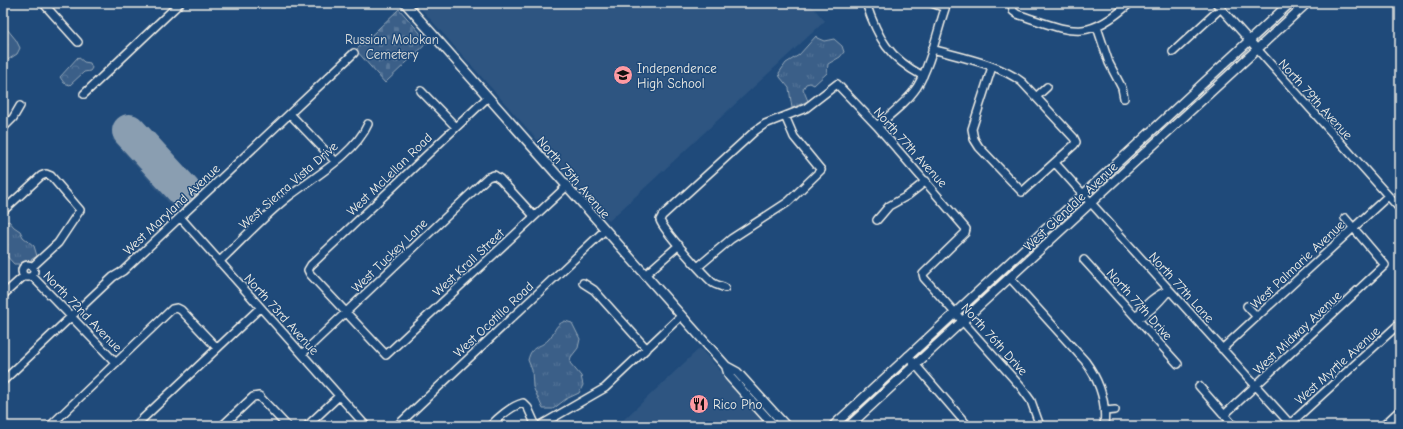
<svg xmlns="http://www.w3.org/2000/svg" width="1403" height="429" font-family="'Comic Neue',sans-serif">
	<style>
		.built { fill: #2d5581 }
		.grass { fill: url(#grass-tufts); stroke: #97a8b8 }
		.cemetery { fill: url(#cemetery-stones); stroke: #97a8b8 }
		.park { fill: url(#park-crowns); stroke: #97a8b8 }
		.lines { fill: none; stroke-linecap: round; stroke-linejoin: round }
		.runway { stroke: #8a9eb1; stroke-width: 34 }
		.minor-casing { stroke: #f4f1e8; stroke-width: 10 }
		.major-casing { stroke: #f4f1e8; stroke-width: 11 }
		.minor { stroke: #1f4a7a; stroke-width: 7 }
		.major { stroke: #1f4a7a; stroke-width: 8 }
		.labels { text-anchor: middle; stroke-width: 3; stroke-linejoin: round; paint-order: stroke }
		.park-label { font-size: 13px; fill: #e1e2de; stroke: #1f4a7a }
		.poi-label { font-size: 13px; fill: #f4f1e8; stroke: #1f4a7a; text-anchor: start }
		.street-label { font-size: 13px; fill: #f4f1e8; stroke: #1f4a7a }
	</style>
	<defs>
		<pattern id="grass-tufts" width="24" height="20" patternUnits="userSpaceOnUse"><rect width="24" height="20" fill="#3a5f88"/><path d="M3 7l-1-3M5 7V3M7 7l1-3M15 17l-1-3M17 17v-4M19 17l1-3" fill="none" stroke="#577699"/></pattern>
		<pattern id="cemetery-stones" width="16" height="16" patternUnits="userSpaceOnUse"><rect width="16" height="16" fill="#3a5f88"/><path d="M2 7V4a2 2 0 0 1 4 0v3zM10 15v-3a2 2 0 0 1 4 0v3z" fill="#577699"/></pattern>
		<pattern id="park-crowns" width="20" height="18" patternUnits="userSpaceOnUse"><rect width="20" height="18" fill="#3a5f88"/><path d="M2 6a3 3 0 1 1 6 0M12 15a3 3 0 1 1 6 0" fill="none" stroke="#577699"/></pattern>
	</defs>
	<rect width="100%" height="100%" fill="#1f4a7a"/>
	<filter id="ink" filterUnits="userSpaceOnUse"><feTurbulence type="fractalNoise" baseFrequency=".025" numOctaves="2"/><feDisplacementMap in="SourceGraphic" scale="8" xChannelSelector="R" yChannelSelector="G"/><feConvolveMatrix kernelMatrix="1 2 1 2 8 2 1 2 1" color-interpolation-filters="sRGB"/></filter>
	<g filter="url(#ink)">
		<path class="built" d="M416 3H809L825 21 609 221Z
			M132 122 194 193 175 210 112 139Z
			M700 348 743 397 766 426H617Z"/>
		<path class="grass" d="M3 24 16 40 20 48 17 54 3 63Z
			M816 36 817 38 824 41 834 39 842 46 844 52 840 57 828 64 827 73 814 85 810 83 806 84 803 89 808 101 792 108 789 88 780 77 779 73 786 63 799 55Z
			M9 221 14 227 20 231 23 237 34 246 37 256 19 267V264H14L3 252V223Z
			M565 321 572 323 580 339 578 348 571 357 570 363 581 376 583 385 579 393 566 399 553 409H543L533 387 532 370 528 360C532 344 539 349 548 340 555 333 554 325 565 321Z"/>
		<path class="cemetery" d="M399 9 428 42 385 83 356 50Z"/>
		<path class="park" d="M78 57 84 62 90 63 92 68 90 71 84 72 70 85 64 83 60 77Z"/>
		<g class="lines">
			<path class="runway" d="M129 131 184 191"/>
			<g class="minor-casing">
				<path id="minor" d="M43 3 78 42
					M866 3C878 39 889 58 923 76
					M932 3 945 8
					M1012 3 1013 11 1017 14C1070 31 1085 44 1130 3
					M1216 3 1400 209
					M1097 27 1109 63 1122 88 1124 98
					M932 49C960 57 999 64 1022 82L1074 138 1076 142 1074 145 1022 192 979 147 974 139 972 129 992 67
					M1173 52 1221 8
					M421 91 456 127
					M84 94 180 3
					M488 97 311 265 308 270 310 274 386 355 567 186
					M1036 97 1047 87
					M290 114 335 161
					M877 126C891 114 907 102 917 87 932 62 937 30 947 3
					M3 128 13 118 20 106
					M1055 163 1292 426
					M3 211 41 176 46 174 51 176 80 210 58 243 32 267
					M180 217 366 426
					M877 220 889 206 907 196 926 181
					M1084 260 1178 364
					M219 262C242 240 264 216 288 197 314 177 355 154 368 124
					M22 271a6 6 0 1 1 12 0a6 6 0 1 1-12 0Z
					M699 266 731 239 788 202 821 170 794 137 785 116
					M645 275 679 245
					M32 276 116 363
					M1010 278 1085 361C1099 380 1107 402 1104 426
					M583 283 594 290 647 349
					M725 288C721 286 716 285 713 283 704 275 663 230 660 220L662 216 755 131 765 124 806 108 837 84 877 126 966 229 965 233 923 274 924 278 1021 387 1031 401 1040 426
					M3 295 24 276
					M1247 306 1257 317
					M1137 318C1142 306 1157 294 1169 290
					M1137 318C1149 314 1161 300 1169 290
					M1222 349 1388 196
					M302 354 488 177 494 175 500 179 534 216
					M908 356 968 426
					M3 381 113 277 123 271 354 53
					M1199 386 1234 426
					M1105 411 1115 410
					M1224 415 1385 265 1345 218
					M1290 424 1400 323
					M50 426 172 309 177 308 181 310 217 348
					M135 426 260 308
					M222 426 253 397 259 396 287 426
					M307 426 339 396
					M397 426 605 230
					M490 426C499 417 511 406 523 403L528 408 536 426
					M539 426 605 388 681 316
					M1383 426 1400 410"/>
			</g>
			<g class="major-casing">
				<path id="major" d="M405 3 726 366 737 372 786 426
					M726 366 729 376 774 426
					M833 426 1290 3
					M849 426 1307 3"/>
			</g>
			<use href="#minor" class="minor"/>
			<use href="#major" class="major"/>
		</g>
	</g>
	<defs>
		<g id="school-disc" transform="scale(1)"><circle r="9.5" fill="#ff9aa2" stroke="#1f4a7a"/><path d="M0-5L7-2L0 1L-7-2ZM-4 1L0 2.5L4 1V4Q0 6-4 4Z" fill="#111"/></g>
		<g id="restaurant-disc" transform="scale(1)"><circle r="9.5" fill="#ff9aa2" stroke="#1f4a7a"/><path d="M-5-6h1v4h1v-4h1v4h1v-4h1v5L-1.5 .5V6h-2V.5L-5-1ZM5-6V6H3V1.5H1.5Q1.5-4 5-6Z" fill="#111"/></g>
	</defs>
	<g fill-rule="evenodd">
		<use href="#school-disc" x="623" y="75"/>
		<use href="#restaurant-disc" x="699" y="404"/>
	</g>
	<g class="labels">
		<g class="park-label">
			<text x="392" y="44">Russian Molokan<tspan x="392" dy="15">Cemetery</tspan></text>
		</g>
		<g class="poi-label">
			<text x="637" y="73">Independence<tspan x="637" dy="15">High School</tspan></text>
			<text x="713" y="409">Rico Pho</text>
		</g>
		<g class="street-label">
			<text transform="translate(1316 99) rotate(48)" y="5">North 79th Avenue</text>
			<text transform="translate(911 147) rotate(48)" y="5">North 77th Avenue</text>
			<text transform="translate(389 174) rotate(-44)" y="5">West McLellan Road</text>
			<text transform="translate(574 177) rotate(49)" y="5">North 75th Avenue</text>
			<text transform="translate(288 185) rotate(-41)" y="5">West Sierra Vista Drive</text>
			<text transform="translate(1070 206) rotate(-43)" y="5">West Glendale Avenue</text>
			<text transform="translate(171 209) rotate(-43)" y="5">West Maryland Avenue</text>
			<text transform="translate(389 255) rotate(-44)" y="5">West Tuckey Lane</text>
			<text transform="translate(468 262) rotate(-43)" y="5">West Krall Street</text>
			<text transform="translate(1297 264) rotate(-43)" y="5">West Palmarie Avenue</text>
			<text transform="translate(1182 287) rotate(48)" y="5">North 77th Lane</text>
			<text transform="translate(1140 304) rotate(48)" y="5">North 77th Drive</text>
			<text transform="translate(83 311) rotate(46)" y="5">North 72nd Avenue</text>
			<text transform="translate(282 314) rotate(48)" y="5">North 73rd Avenue</text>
			<text transform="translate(493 319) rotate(-43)" y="5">West Ocotillo Road</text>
			<text transform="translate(1297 332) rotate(-43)" y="5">West Midway Avenue</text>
			<text transform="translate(995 339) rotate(48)" y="5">North 76th Drive</text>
			<text transform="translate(1337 365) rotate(-42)" y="5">West Myrtle Avenue</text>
		</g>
	</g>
	<rect width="1403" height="429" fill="none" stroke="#1f4a7a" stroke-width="16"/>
	<rect x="8" y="8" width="1387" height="413" fill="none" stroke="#f4f1e8" stroke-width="1.5" filter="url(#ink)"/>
</svg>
